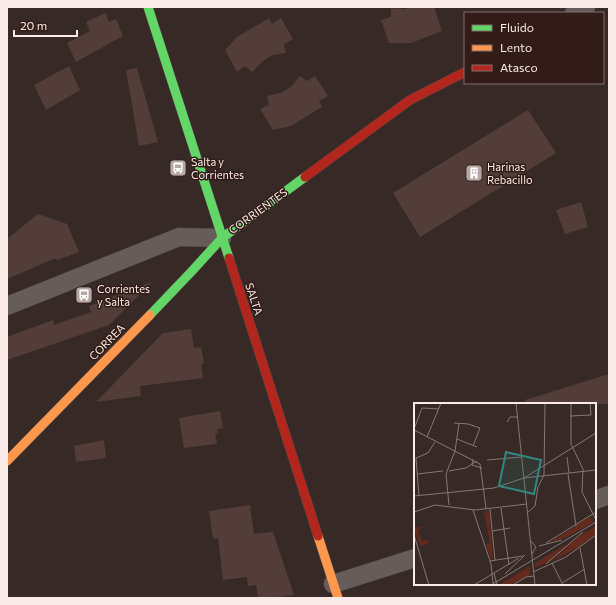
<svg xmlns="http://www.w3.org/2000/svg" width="616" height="605" font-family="Commissioner,sans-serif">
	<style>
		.building { fill: #523d38 }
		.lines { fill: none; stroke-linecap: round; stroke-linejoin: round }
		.street-casing { stroke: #524744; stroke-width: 19 }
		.fast-casing { stroke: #524744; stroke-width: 10 }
		.slow-casing { stroke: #524744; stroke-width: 10 }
		.jam-casing { stroke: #524744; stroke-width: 10 }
		.street { stroke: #665c5a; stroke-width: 18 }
		.fast { stroke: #63d668; stroke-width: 9 }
		.slow { stroke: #ff974d; stroke-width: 9 }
		.jam { stroke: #b3261e; stroke-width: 9 }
		.labels { text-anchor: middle; stroke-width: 3; stroke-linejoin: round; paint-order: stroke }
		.poi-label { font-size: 11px; fill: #fbebe8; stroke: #321c17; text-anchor: start }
		.street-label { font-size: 11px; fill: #fbebe8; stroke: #321c17 }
		.inset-road { fill: none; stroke: #857774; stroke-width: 1 }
		.view { fill: #328880; fill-opacity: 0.15; stroke: #328880; stroke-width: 2 }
		.inset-edge { fill: none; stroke: #fbebe8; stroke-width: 2 }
	</style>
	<rect width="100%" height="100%" fill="#372a26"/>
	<path class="building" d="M409 7H434L442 31 411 43H389L381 20 391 17V8L405 9Z
		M105 13 109 22 116 19 123 36 76 62 67 43 90 31 86 22Z
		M269 18 272 24 281 18 293 39 284 44 286 53 273 55 267 58 262 62 252 72 245 66 237 72 225 50 237 37Z
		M69 66 80 90 46 110 34 85Z
		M137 68 158 142 139 146 126 70Z
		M300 76 307 81 315 76 328 96 319 101 322 107 291 126 273 130 260 109 269 105 267 96 281 93 292 86Z
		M528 110 556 153 420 237 393 193Z
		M581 202 588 227 565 234 556 210Z
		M38 214 67 224 79 252 57 260 56 258 7 279V239Z
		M152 282 109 325 7 360V337L53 320 54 325 91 312 89 306Z
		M191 329 194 348 201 347 204 363 201 364 203 378 140 386 141 396 96 402 163 333Z
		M609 374V404H526L525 400Z
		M220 411 223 428 217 429 218 433H215L217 444 184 448 179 418Z
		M104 440 106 458 76 462 74 446Z
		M250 505 254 534 273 532 294 595 267 598H258L256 585 248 586 247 577 223 580 218 538 213 539 209 511Z"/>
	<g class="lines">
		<g class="street-casing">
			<path id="street" d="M574 13 586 7
				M7 306 179 237 222 238
				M595 500 609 495
				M333 584 415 558"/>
		</g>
		<g class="fast-casing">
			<path id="fast" d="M148 7 229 258
				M150 315 192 271 222 238 305 177"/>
		</g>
		<g class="slow-casing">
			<path id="slow" d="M7 461 150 315
				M318 536 338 598"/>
		</g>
		<g class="jam-casing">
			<path id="jam" d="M305 177 410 100 465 72
				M229 258 318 536"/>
		</g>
		<use href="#street" class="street"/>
		<use href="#fast" class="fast"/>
		<use href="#slow" class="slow"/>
		<use href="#jam" class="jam"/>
	</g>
	<defs>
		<g id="bus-square" transform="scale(0.9)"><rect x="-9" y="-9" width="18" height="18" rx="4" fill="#b6a7a4" stroke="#321c17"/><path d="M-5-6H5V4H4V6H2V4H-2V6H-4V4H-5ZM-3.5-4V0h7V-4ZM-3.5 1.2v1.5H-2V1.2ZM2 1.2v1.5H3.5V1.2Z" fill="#fff"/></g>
		<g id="building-square" transform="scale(0.9)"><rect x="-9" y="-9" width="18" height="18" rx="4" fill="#b6a7a4" stroke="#321c17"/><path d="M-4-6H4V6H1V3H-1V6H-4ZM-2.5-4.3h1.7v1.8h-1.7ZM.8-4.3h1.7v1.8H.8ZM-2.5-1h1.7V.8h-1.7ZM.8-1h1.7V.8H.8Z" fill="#fff"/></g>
	</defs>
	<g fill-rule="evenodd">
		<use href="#bus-square" x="178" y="168"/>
		<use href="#building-square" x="474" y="173"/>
		<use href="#bus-square" x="84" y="295"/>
	</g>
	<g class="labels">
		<g class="poi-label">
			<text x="191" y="166">Salta y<tspan x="191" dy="13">Corrientes</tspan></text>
			<text x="487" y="171">Harinas<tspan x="487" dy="13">Rebacillo</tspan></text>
			<text x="97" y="293">Corrientes<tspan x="97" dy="13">y Salta</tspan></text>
		</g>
		<g class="street-label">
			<text transform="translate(258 211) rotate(-36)" y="4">CORRIENTES</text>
			<text transform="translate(254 299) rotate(72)" y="4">SALTA</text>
			<text transform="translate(107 342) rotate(-46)" y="4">CORREA</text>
		</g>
	</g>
	<g transform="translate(414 403)">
		<rect width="182" height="182" fill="#372a26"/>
		<path d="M75 108 79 156H77L72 142 76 140 70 109ZM176 114 180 119 153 134 136 139ZM10 123 4 127 8 138 14 137 15 140 6 143 10 154 0 126 2 130 0 125ZM182 123V131L163 145 139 158 160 137ZM155 140 136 158 121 165V160ZM116 163V172L96 182H85Z" fill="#642a1d"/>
		<path class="inset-road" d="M102 0 121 182M157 0V41L169 66 168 89 182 117M156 13 177 12 176 0M93 19 96 14H104M40 20 54 21 66 25 59 43M0 26 8 5 25 6M0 27 66 61 72 105M13 34 27 0M43 36 63 44M153 54 155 70M59 56 58 62 68 65M73 57 108 54M35 68 52 65 63 58M3 71 29 68M154 71 162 123M110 75 182 30M0 93 80 85 110 75 182 67M5 93 2 55 14 50 21 39M35 102 32 71 41 48 45 21M87 105 95 162M76 106 81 157M59 107 77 161 79 180M0 109 21 102 61 107 113 101M113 110 121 103 124 84 130 72 131 0M78 128 96 125M0 132 15 182M117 138 122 144 118 151M132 140 182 109M125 143 148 137M166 145 173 182M76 158 109 153M138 160 149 182M132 161 169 129M119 169 152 154 182 132M80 170 83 182M91 171 111 152M148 180 171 166M60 182 105 155M77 182 182 119M99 182 112 174 120 173"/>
		<path class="view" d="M92 49 127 57 120 91 85 83Z"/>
		<rect width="182" height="182" class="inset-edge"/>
	</g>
	<rect width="616" height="605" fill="none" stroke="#fbebe8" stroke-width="16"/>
	<rect x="464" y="12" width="140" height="72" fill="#321c17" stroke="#826f6b"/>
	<rect x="472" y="25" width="20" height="6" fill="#63d668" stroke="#826f6b"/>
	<text x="500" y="32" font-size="12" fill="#fbebe8">Fluido</text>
	<rect x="472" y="45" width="20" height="6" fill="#ff974d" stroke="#826f6b"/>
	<text x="500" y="52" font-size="12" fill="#fbebe8">Lento</text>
	<rect x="472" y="65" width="20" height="6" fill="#b3261e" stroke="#826f6b"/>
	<text x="500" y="72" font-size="12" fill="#fbebe8">Atasco</text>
	<path d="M14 30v6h63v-6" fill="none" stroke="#fbebe8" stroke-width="2"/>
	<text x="20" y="30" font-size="12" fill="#fbebe8" stroke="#321c17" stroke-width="3" paint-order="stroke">20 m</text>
</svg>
